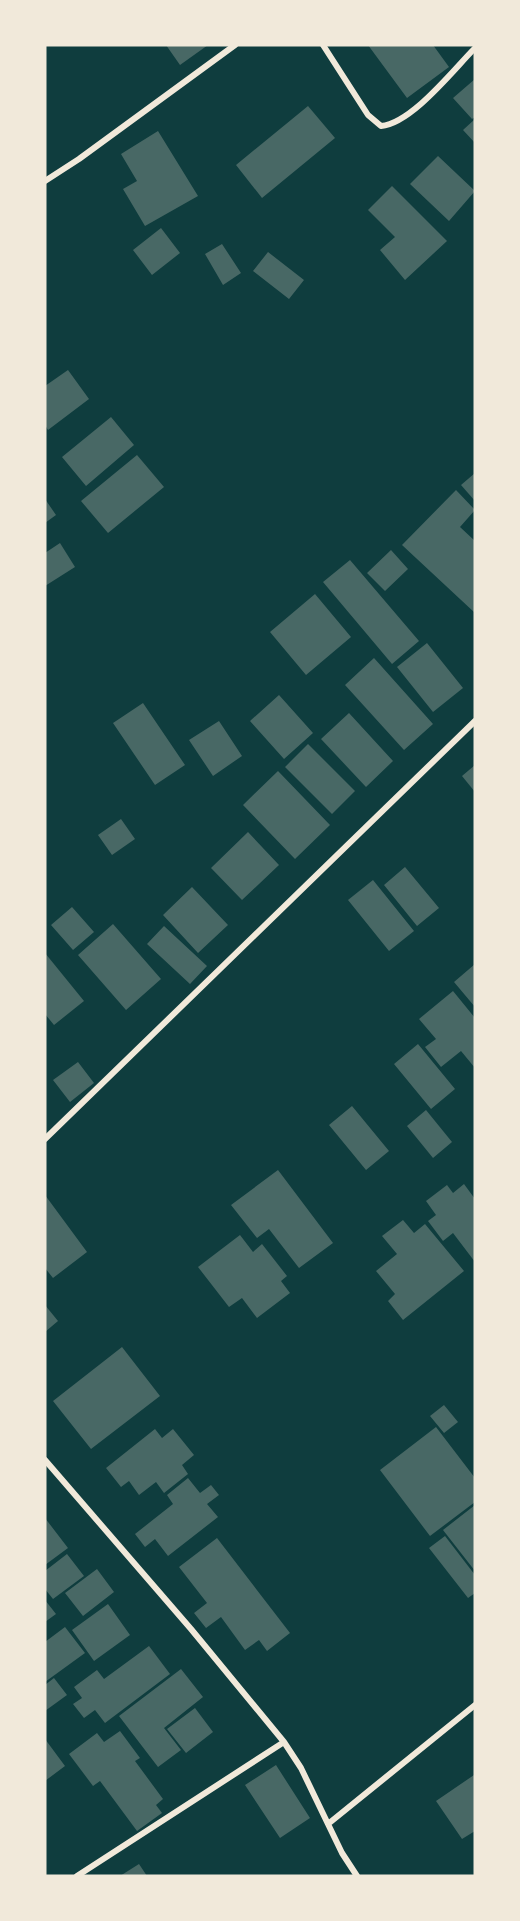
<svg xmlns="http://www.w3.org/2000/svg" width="520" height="1921" font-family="'Work Sans',sans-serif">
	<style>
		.building { fill: #486865 }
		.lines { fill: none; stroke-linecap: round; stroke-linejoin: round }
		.minor { stroke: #f1e9da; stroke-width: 6 }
	</style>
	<rect width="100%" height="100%" fill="#0f3d3e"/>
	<path class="building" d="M166 45H208L180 65Z
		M368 45H433L449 67 407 98Z
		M475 79V117L472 119 453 98Z
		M308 106 335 138 262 198 236 165Z
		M475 119V143L463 130Z
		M158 131 198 196 145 226 123 189 137 181 121 154Z
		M438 156 475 191 449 221 410 184Z
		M392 186 447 241 405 280 380 250 395 237 368 210Z
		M161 228 180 253 152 275 133 250Z
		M222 244 241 273 223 285 205 254Z
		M268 252 304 280 289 299 253 271Z
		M68 370 89 399 48 430 45 425V386Z
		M111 417 134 445 86 486 62 457Z
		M137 455 164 487 108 533 81 501Z
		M475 473V501L461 485Z
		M456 490 475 510 460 527 475 541V613L402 545Z
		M45 499 56 515 45 523Z
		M60 543 75 567 45 586V553Z
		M391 550 408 569 385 591 367 573Z
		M350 560 419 641 392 664 323 582Z
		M315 594 351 637 306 675 270 632Z
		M427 643 463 688 433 712 397 667Z
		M374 658 433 724 404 750 345 685Z
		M279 695 313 733 284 759 250 721Z
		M143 703 185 765 155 785 113 723Z
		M349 713 393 761 366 787 321 739Z
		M219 721 242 756 213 776 189 740Z
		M308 744 355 791 332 814 285 767Z
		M475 765V792L462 776Z
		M278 771 330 825 295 859 243 805Z
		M121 819 135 839 112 855 98 835Z
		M248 832 279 865 242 900 211 868Z
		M405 867 439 908 417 926 384 885Z
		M373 880 414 931 389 951 348 900Z
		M192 887 228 925 198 953 163 915Z
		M72 907 94 932 73 950 51 925Z
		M113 924 161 979 126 1010 78 955Z
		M164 926 207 966 190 984 147 944Z
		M45 953 84 1001 54 1025 45 1014Z
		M475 964V1007L454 982Z
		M453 991 475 1018V1068L461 1051 441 1067 425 1047 436 1039 419 1019Z
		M418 1044 455 1089 431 1109 394 1064Z
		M78 1062 94 1083 70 1102 53 1080Z
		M352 1106 389 1151 366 1170 329 1125Z
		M426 1110 452 1142 433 1158 407 1126Z
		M278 1170 333 1243 299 1268 269 1229 257 1238 231 1205Z
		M464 1184 475 1199V1262L453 1233 443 1241 428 1221 436 1215 426 1201 447 1185 453 1193Z
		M45 1195 87 1252 53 1278 45 1268Z
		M403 1220 414 1233 425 1224 464 1271 403 1320 388 1301 395 1294 376 1271 397 1254 382 1236Z
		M240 1235 253 1252 262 1244 287 1276 281 1281 290 1293 257 1318 242 1298 229 1307 198 1267Z
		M45 1305 58 1321 45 1332Z
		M122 1347 160 1396 91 1449 53 1401Z
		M444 1405 458 1422 444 1433 430 1416Z
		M436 1427 475 1478V1502L430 1536 380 1470Z
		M155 1429 162 1438 173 1429 194 1455 182 1465 188 1474 164 1493 156 1482 139 1495 129 1481 121 1487 106 1468Z
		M188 1478 200 1493 211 1485 219 1495 207 1504 218 1517 168 1556 155 1539 145 1547 135 1534 173 1504 167 1495Z
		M475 1505V1571L443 1530Z
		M45 1518 68 1548 45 1565Z
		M445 1536 475 1575V1593L468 1598 429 1548Z
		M217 1538 290 1633 267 1651 259 1640 245 1650 221 1617 206 1628 194 1613 207 1603 179 1567Z
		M67 1554 84 1576 53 1599 45 1589V1571Z
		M97 1569 114 1592 83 1616 65 1593Z
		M45 1600 56 1614 45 1622Z
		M108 1604 130 1635 94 1661 72 1630Z
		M65 1627 85 1653 45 1682V1642Z
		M149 1646 170 1674 105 1723 95 1710 84 1718 73 1704 82 1698 74 1687 97 1670 104 1679Z
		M181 1669 203 1697 164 1728 181 1750 158 1767 119 1716Z
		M54 1678 67 1695 45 1711V1685Z
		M195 1708 213 1732 186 1753 167 1729Z
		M120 1731 140 1758 135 1761 163 1799 156 1805 162 1813 137 1831 100 1781 93 1786 69 1754 97 1733 104 1742Z
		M45 1739 65 1766 45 1781Z
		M276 1765 310 1818 280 1838 245 1785Z
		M474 1775 475 1831 462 1839 436 1801Z
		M139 1864 147 1876H120Z"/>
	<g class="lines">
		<path class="minor" d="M323 45 368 115 381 126C412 123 453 70 475 48
			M45 181 79 159 235 45
			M45 1139 475 721
			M45 1460 191 1629 284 1742 301 1768 328 1824
			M77 1876 284 1742
			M357 1876 342 1853 328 1824 475 1705"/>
	</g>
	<rect width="520" height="1921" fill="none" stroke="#f1e9da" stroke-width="93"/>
</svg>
